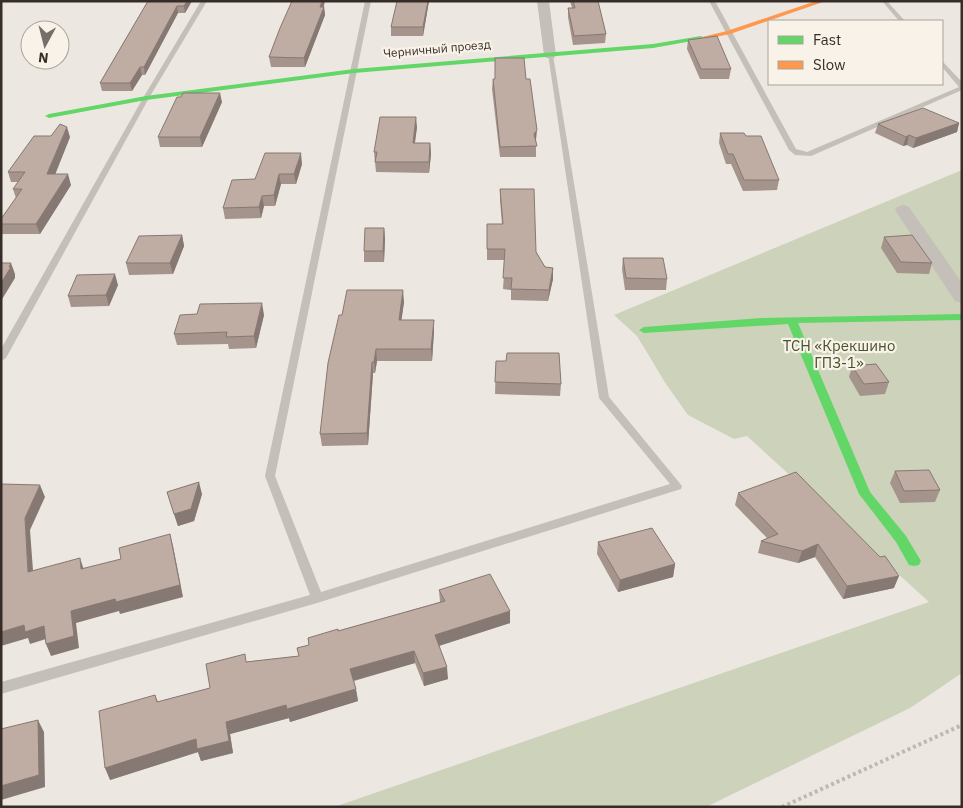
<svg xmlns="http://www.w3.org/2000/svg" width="963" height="808" font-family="'IBM Plex Sans',sans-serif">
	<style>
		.green { fill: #cdd2bb }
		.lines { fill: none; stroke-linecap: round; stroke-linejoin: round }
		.path { stroke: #beb8b2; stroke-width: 4; stroke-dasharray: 3 3; stroke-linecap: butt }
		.lane { fill: #c5bfba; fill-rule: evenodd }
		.street { fill: #c5bfba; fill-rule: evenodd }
		.fast { fill: #63d668; fill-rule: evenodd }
		.slow { fill: #ff974d; fill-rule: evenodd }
		.wall { fill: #a4948c }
		.shaded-wall { fill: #867872 }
		.building { fill: #bfaca3; stroke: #867872 }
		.labels { text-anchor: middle; stroke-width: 4.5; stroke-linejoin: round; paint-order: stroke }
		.far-street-label { font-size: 12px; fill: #362d28; stroke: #f9f2e8 }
		.park-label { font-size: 15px; fill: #45542c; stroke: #f9f2e8 }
	</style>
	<rect width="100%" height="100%" fill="#ece7e1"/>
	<path class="green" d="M962 170V673L910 708 706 807H334L929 602 747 436 734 439 688 415 666 384 637 336 614 315Z"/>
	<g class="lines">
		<path class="path" d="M782 807 962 725"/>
		<path class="lane" d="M201 1H207L149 98 6 358 1 361V349L143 98Z
			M365 1H371L275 476 321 592 670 484 599 398 548 54 553 55 609 397 682 486 681 489 317 603 1 694V682L310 595 265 476Z
			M709 1H715L796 149 807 152 959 87 942 67V62L944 63 962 82V90L811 156 795 155 789 150Z
			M882 1H887L905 21H899Z"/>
		<path class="street" d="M537 1H549L556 55 554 58H546L544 55Z
			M903 205 909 207 962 283V303L955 301 895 210 897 207Z"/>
		<path class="fast" d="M701 36 704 38 703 39 653 48 354 73 146 100 49 118 45 116 49 114 146 96 354 69 653 44Z
			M962 314V320L798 323 870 492 906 536 921 561 919 565 914 566 909 565 896 542 859 494 788 324 644 333 639 330 644 327 761 318Z"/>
		<path class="slow" d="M816 1H826L730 34 701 40 698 38 727 31Z"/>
	</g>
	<path class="wall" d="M148 1H192L185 13H178L145 75H142L132 91H102L100 83Z
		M429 1 423 36H391V27Z
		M570 1H598L606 34 605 43 573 45 568 17V8H572Z
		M324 7 325 15 305 67H271L269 57Z
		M688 40 731 69 729 79H700L687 49Z
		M493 79 536 140V157H500L492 89Z
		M181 97 222 102 202 147H160L158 137Z
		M959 123 957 132 913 148 907 145 903 146 875 133 878 124Z
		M417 127 415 143H430L431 154 429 173 376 172 374 152Z
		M720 133 746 136 779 180 777 190 743 191 731 164H726L719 143Z
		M70 137 55 174 71 185 40 234H1V219L16 198 13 189 18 182H11L8 172Z
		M302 164 296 184H281L275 206H264L261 218 225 219 223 208 255 179Z
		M500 189 545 267 553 268V279L548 301 511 300V290L503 289 505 260H487V224H502L500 200Z
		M384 228 385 239 384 262H364V251Z
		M182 235 184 246 173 274 129 275 126 263Z
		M884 237 932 263 929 274 897 273 881 248Z
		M623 258 667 279 666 290H625L622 269Z
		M118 285 109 306 71 307 68 296Z
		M404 302 401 320 434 331 432 361H377L375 373H373L368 445 322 446 320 434 342 315Z
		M264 315 256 348 229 349 228 344 177 345 174 334Z
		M496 361H506L561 384 560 396 495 394Z
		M852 366 889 382 885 394 860 396 849 377Z
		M895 471 940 490 935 502 900 503 890 483Z
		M167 492 202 494 194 521 178 526Z
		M738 493 894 588 843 599 815 557 798 563 758 553 761 541 767 538 735 505Z
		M598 542 675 564 673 577 618 592 597 554Z
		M439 590 510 623 439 646 448 679 424 686 415 663 354 681 358 701 290 722 289 718 230 734 233 753 201 761 198 752 110 780 155 695 158 702 210 688 246 662 299 656 297 648 309 645 308 638 338 631 440 602Z"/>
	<path class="shaded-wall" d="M187 1H192L185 13 184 6Z
		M322 1H325L323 10 324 7 325 15 305 67 304 58Z
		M428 1H429L423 36V27Z
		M177 6 178 13 145 75 144 67Z
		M140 67 142 75 132 91 130 83Z
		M220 93 222 102 202 147 200 137Z
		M416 117 417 127 413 154V143Z
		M959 123 957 132 913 148 916 138Z
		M67 127 70 137 51 185 47 174Z
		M537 130 536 140 534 144V134Z
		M909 135 907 145 903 146 906 137Z
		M430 143 431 154 429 173V162Z
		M301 153 302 164 296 184 294 174Z
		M68 174 71 185 40 234 36 224Z
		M279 174 281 184 275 206 274 195Z
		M262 196 264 206 261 218 259 207Z
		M384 228 385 239 384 262 383 251Z
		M182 235 184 246 173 274 170 263Z
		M11 263 15 274V278L1 301V283Z
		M553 268V279L548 301 549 290Z
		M115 274 118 285 109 306 106 295Z
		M403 290 404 302 400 331 399 320Z
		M262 303 264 315 256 348 254 336Z
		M434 320V331L432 361 431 349Z
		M376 349 377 361 375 373 374 362Z
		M372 362 373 373 368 445 367 433Z
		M199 482 202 494 194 521 178 526 174 514Z
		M40 485 45 497 30 530 34 584 28 572 25 518Z
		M170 534 173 546 183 597 120 614 119 611 76 623 79 648 51 656 46 644 71 611Z
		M818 544 815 557 798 563 802 551Z
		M80 558 84 570 81 569Z
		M675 564 673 577 618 592 620 580Z
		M899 576 894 588 843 599 847 586Z
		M510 611V623L435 647V635Z
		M24 625 44 626 49 638 30 644 28 638 1 646V632Z
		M414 651 415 663 352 681 350 669Z
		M447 667 448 679 424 686 423 673Z
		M356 689 358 701 290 722 287 709Z
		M286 705 289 718 230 734 233 753 201 761 198 752 110 780 105 768 226 722Z
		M38 720 44 732 45 787 1 800V786Z"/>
	<path class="building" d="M148 1H187L184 6H177L144 67H140L130 83H100Z
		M292 1H322L320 7H324L304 58 269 57 280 28Z
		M397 1H428L423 27H391Z
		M573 1H598L606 34 574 36 568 8H575Z
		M717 36 731 69H701L688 40Z
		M495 58H524L526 79H530L537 130 534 134 537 146 500 147 493 79H495Z
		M183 93H220L200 137H158L177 97H181Z
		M923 108 959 123 916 138 909 135 906 137 878 124Z
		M380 117H416L413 143H430L429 162H375L377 152H374Z
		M60 124 67 127 47 174H68L36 224H1V219L22 189H13L25 172H8L34 136H51Z
		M720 133H744L746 136H761L779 180H744L733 154H728Z
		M265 153H301L294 174H279L274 195 262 196 259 207 223 208 232 180 255 179Z
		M500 189H534L536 252 545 267 553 268 549 290 511 289 512 278H503L505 249H487V224H503Z
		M365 228H384L383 251H364Z
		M182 235 170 263H126L139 236Z
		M912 235 932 263 901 262 884 237Z
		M623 258H663L667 279 626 278Z
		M1 263H11L9 267H11L1 283Z
		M115 274 106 295 68 296 77 275Z
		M347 290H403L399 320H434L431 349H376L374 362H372L367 433 320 434 328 363 339 315H342Z
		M262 303 254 336 226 337 227 332 174 334 180 315 197 314 200 304Z
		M507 353H559L561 384 495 382 496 361H506Z
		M876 364 889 382 864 384 852 366Z
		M929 470 940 490 904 491 895 471Z
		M796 472 880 557 885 556 899 576 847 586 818 544 802 551 761 541 778 534 738 493Z
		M199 482 191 509 174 514 167 492Z
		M1 484 40 485 25 518 28 572 80 558 81 569 121 559 119 548 170 534 180 585 116 602 115 599 71 611 74 636 46 644 44 626 25 632 24 625 1 632Z
		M652 528 675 564 620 580 598 542Z
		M490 574 510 611 435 635 447 667 423 673 414 651 350 669 356 689 287 709 286 705 226 722 229 741 197 749 196 739 105 768 99 711 155 695 157 702 210 688 206 664 245 654 246 662 299 656 297 648 309 645 308 638 338 629V631L445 601 439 590Z
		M38 720 39 775 1 786V729Z"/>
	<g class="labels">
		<g class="far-street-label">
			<text transform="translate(437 49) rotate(-5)" y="4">Черничный проезд</text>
		</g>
		<g class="park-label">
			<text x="839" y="351">ТСН «Крекшино<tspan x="839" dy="17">ГПЗ-1»</tspan></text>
		</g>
	</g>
	<rect width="963" height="808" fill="none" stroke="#362d28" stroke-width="5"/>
	<rect x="768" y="20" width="175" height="65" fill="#f9f2e8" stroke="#aba39b"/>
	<rect x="778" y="36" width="25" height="8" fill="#63d668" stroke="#aba39b"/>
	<text x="813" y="45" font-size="15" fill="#362d28">Fast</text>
	<rect x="778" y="61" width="25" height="8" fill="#ff974d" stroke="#aba39b"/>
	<text x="813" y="70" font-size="15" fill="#362d28">Slow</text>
	<g transform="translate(45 45) rotate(187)"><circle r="24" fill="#f9f2e8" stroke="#aba39b"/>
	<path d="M0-4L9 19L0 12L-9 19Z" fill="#766e69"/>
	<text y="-8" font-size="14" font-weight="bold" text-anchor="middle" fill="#362d28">N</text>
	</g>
</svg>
